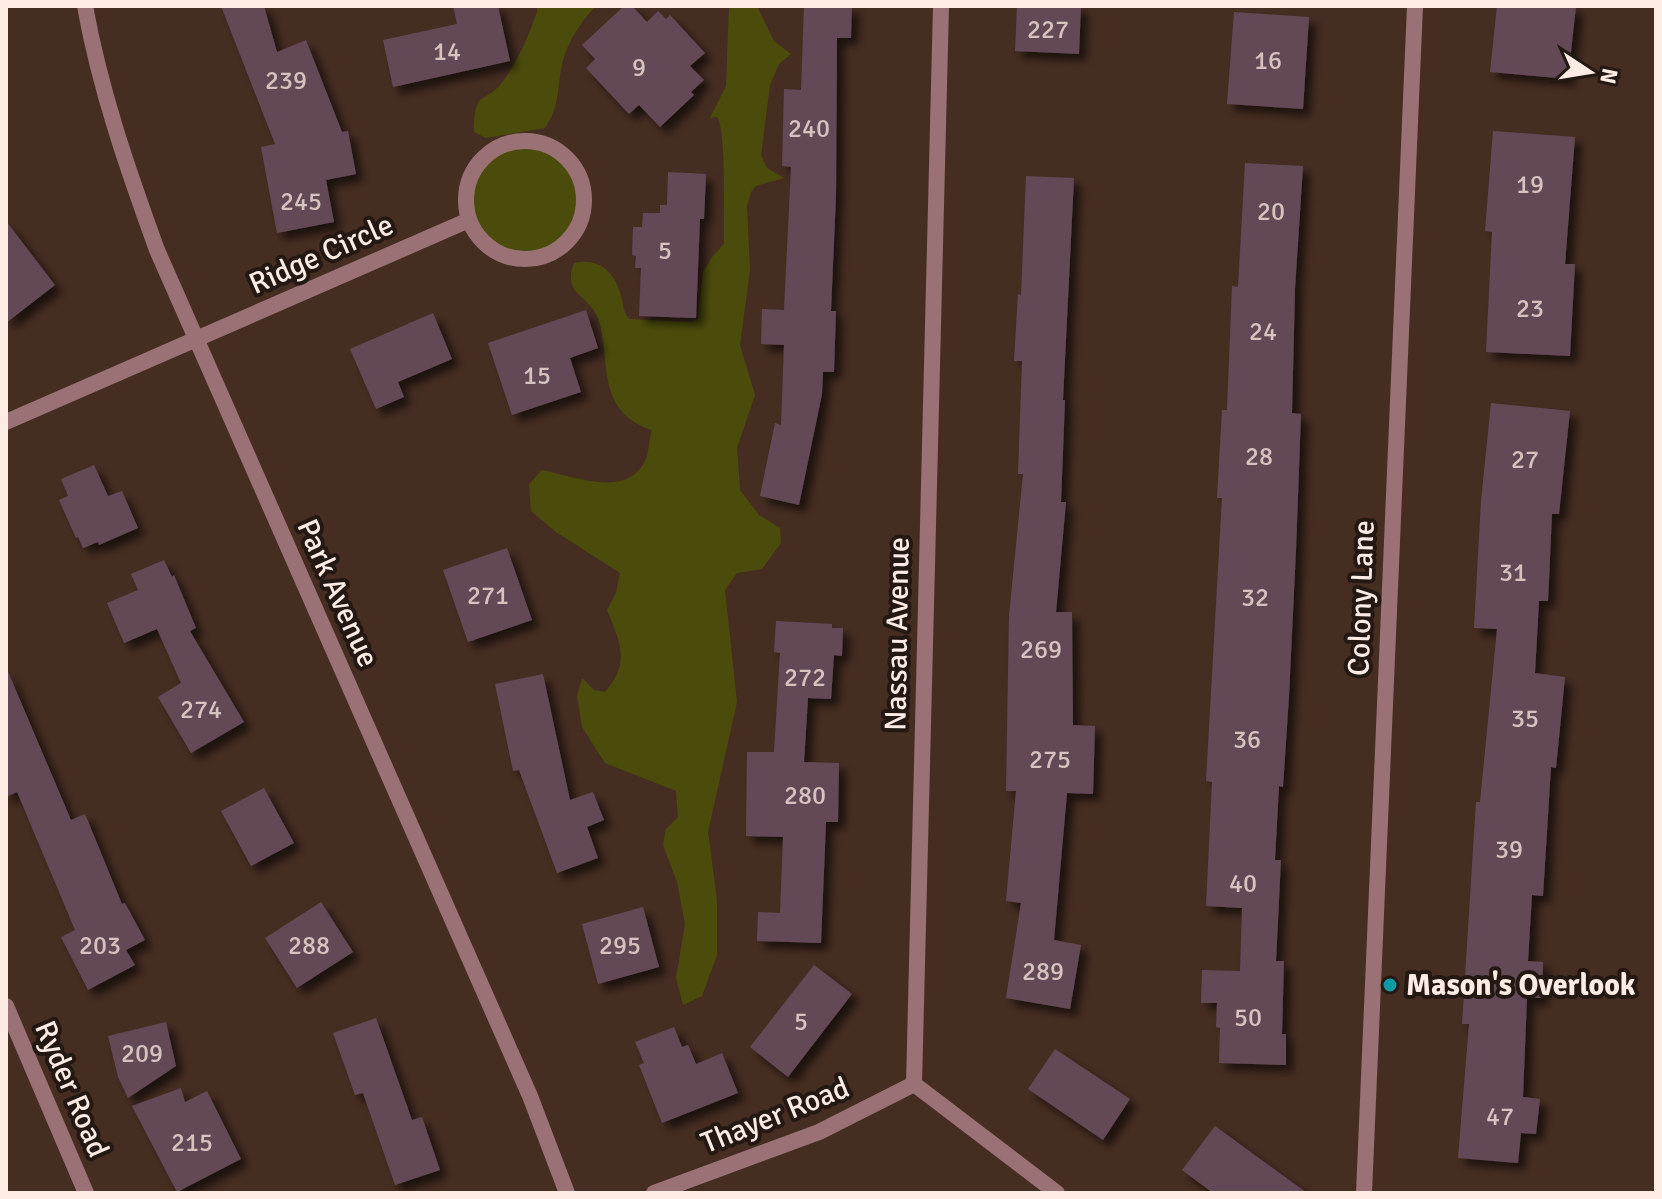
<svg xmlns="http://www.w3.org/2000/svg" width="1662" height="1199" font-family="Signika,sans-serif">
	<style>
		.green { fill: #4b4c0c }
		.building { fill: #644956; filter: url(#shadow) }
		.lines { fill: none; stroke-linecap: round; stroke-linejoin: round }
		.minor { stroke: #9a7275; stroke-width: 16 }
		.tertiary { stroke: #9a7275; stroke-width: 16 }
		.culture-dot { fill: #0f9aa8; stroke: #241813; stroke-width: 3 }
		.labels { text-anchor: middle; stroke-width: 8; stroke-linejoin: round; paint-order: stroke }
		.number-label { font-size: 26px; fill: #d6c3c0 }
		.street-label { font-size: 30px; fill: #fcece4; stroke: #241813 }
		.poi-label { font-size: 30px; font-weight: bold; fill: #fcece4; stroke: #241813; text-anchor: start }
	</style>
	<defs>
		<filter id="shadow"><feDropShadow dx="7" dy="7" stdDeviation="4" flood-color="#0009"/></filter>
	</defs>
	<rect width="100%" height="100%" fill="#462d22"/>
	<path class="green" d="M537 6H596C583 19 571 37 565 54 556 80 562 105 545 128L486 138 474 132C474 87 485 106 503 81 519 59 528 37 537 12Z
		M729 6H757L774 41 791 54 779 64 770 85 761 155 767 168 784 178 756 186 751 192 747 206 750 270 740 345 755 395 737 448 740 490 759 515 780 528 781 543 762 569 737 573 725 590 737 702 708 832 717 900V955L702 996 683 1005 676 978 685 924 677 882 663 845 666 829 678 817 676 791 605 763 582 727 577 696 582 678 594 690 605 692C631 663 620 642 607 610L616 593 620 573 556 532 531 511 529 484 542 470C573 476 627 499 645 461 649 453 649 439 652 430 596 411 611 365 599 321 591 294 561 296 574 263 599 257 615 272 621 296 624 306 622 311 630 319L690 322 698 319 703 272 712 257 724 244C723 220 727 130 717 117L710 118 726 86Z
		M466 200a59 59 0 1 1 118 0a59 59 0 1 1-118 0Z"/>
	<path class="building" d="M221 6H264L277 52 306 40 342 132 348 131 356 174 326 180 334 222 277 233 261 147 275 144Z
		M453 6H498L510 61 393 87 383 40 457 24Z
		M624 6H632L647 22 658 11 666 19 670 15 705 53 690 66 704 80 691 92 694 95 660 127 639 105 629 114 586 68 595 59 582 45Z
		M804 6H852L851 38H837L836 196 831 311H836L834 372H823L822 394 799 505 760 496 775 423 781 425 784 345 761 344 762 309 784 310 791 167 782 166 784 89 801 90Z
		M1017 6H1081L1079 54 1015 51Z
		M1497 6H1576L1568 79 1490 72Z
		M1234 12 1309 17 1303 109 1227 104Z
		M1493 131 1575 137 1565 264H1575L1570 356 1486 352 1492 232 1485 231Z
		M1245 163 1303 166 1295 289 1292 413 1301 414 1296 550 1289 696 1283 787 1279 786 1275 860H1281L1276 961H1284L1282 1034H1286V1065L1219 1063 1220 1028 1216 1027 1217 1003H1201L1202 970 1240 971 1242 908 1206 906 1212 782 1206 781 1222 498H1217L1222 410H1227L1232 286 1238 287Z
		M668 172 706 174 704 219H700L696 318 639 316 641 268H635L636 256 632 255 633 227H642L643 213H660V205H667Z
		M1026 176 1074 178 1063 400H1065L1061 502H1066L1056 612H1072L1073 725 1095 726 1093 794 1067 793 1054 940 1081 945 1070 1009 1006 998 1021 903 1006 901 1016 791H1006L1009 616 1023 474H1018L1022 361H1014L1018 294 1021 295Z
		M6 221 55 285 6 323Z
		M586 310 598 348 570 358 581 392 512 415 488 343Z
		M433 313 452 359 398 382 404 397 376 409 350 349Z
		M1491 403 1570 411 1559 514H1552L1548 601H1539L1535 673 1565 677 1556 768 1551 767 1543 896 1532 895 1528 961 1543 962 1542 998H1527L1523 1097 1540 1099 1536 1134 1521 1133 1518 1163 1458 1158 1469 1024H1462L1476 802H1480L1497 629 1474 628 1481 501Z
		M94 465 108 496 122 491 138 528 99 545 98 542 83 548 78 537 76 538 59 500 68 496 61 479Z
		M507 548 532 620 468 642 443 570Z
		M164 560 172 577 174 575 196 628 190 631 244 722 191 753 158 697 181 683 157 629 124 643 107 603 138 590 131 574Z
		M776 621 832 624V628H843L842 656 834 655 831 699 808 698 804 762 839 763 838 822H826L821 943 757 941 758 912 780 913 783 837 746 836 747 752H774L780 653 774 652Z
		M6 667 71 820 85 814 122 904 125 903 145 940 126 950 135 965 88 990 61 937 75 930 17 792 6 797Z
		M543 674 570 800 593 792 604 820 587 827 598 858 557 873 519 770 513 771 495 684Z
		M264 788 294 843 251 866 221 811Z
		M321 902 353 952 297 988 265 938Z
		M643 907 659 967 598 984 582 924Z
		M814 965 852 994 788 1077 750 1047Z
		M376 1018 412 1120 422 1117 440 1170 395 1185 363 1093 355 1095 333 1033Z
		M166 1022 176 1066 128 1098 118 1077 108 1036Z
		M674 1027 682 1047 688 1045 696 1064 722 1053 738 1093 662 1123 639 1065 644 1063 635 1042Z
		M1055 1049 1130 1099 1103 1140 1028 1089Z
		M181 1088 185 1102 207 1091 241 1159 177 1192 132 1106Z
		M1215 1126 1307 1193H1213L1182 1170Z"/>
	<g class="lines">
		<path class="minor" d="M941 6 914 1084 1057 1193
			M466 200a59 59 0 1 1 118 0a59 59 0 1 1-118 0Z
			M6 422 469 220
			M6 1006 86 1193
			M654 1193 819 1132 914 1084
			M1364 1193 1415 6"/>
		<path class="tertiary" d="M85 6C100 90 128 170 157 250L530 1096 567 1193"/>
	</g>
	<circle class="culture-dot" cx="1390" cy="985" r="8"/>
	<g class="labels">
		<g class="number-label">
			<text x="1048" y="38">227</text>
			<text x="447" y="60">14</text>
			<text x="1268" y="69">16</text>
			<text x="639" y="76">9</text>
			<text x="286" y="89">239</text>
			<text x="809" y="137">240</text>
			<text x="1530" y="193">19</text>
			<text x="301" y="210">245</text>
			<text x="1271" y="220">20</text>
			<text x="665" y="259">5</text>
			<text x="1530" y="317">23</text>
			<text x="1263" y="340">24</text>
			<text x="537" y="384">15</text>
			<text x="1259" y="465">28</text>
			<text x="1525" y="468">27</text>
			<text x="1513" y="581">31</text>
			<text x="488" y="604">271</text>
			<text x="1255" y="606">32</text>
			<text x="1041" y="658">269</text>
			<text x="805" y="686">272</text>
			<text x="201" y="718">274</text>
			<text x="1525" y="727">35</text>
			<text x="1247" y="748">36</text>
			<text x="1050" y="768">275</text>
			<text x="805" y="804">280</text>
			<text x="1509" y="858">39</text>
			<text x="1243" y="892">40</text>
			<text x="100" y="954">203</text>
			<text x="309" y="954">288</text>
			<text x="620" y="954">295</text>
			<text x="1043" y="980">289</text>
			<text x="1248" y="1026">50</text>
			<text x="801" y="1030">5</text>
			<text x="142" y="1062">209</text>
			<text x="1500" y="1125">47</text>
			<text x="192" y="1151">215</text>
		</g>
		<g class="street-label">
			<text transform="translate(321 254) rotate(-24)" y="10">Ridge Circle</text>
			<text transform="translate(338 593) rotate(66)" y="10">Park Avenue</text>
			<text transform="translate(1361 598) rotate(-88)" y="10">Colony Lane</text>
			<text transform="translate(897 634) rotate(-89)" y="10">Nassau Avenue</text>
			<text transform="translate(72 1089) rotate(67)" y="10">Ryder Road</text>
			<text transform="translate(775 1115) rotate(-22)" y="10">Thayer Road</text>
		</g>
		<g class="poi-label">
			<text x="1406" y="995">Mason's Overlook</text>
		</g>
	</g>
	<rect width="1662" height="1199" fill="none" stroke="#fcece4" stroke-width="16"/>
	<g transform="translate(1590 72) rotate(102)" stroke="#241813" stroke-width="6" paint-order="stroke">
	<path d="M0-6L14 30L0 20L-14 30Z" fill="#fcece4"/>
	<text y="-12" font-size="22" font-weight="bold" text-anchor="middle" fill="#fcece4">N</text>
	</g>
</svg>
